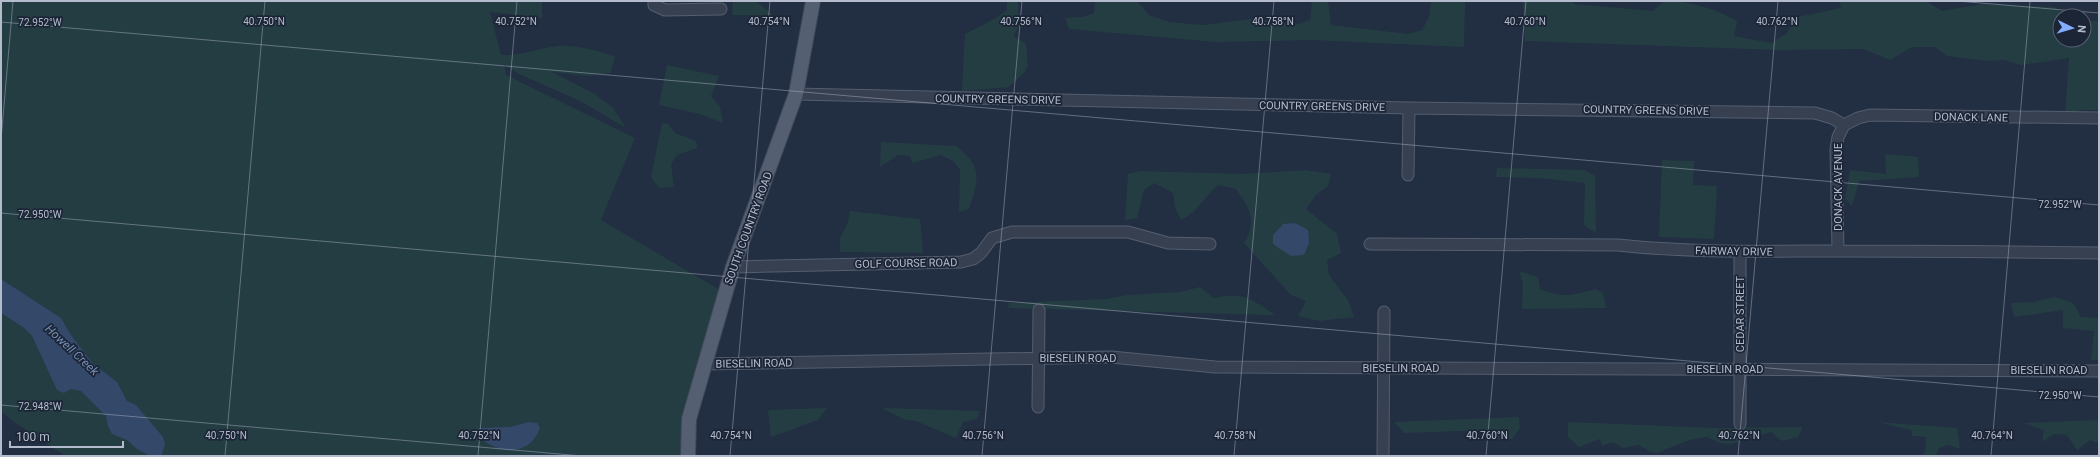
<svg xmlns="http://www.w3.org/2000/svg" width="2100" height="457" font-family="Roboto,sans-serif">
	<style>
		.green { fill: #243d43 }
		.water { fill: #34486a }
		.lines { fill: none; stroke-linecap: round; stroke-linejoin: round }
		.minor-casing { stroke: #545e6f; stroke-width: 13 }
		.major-casing { stroke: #40495a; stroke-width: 16 }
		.minor { stroke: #364051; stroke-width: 11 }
		.major { stroke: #545f71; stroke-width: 14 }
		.ticks { fill: none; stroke: #b3bbcc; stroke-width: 1; stroke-opacity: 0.45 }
		.labels { text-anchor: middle; stroke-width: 3.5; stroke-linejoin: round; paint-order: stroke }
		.street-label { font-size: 11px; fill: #b3bbcc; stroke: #1b2536 }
		.water-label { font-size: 12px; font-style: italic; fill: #778fb6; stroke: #1b2536 }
		.ticks-label { font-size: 10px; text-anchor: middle; fill: #b3bbcc; stroke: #1b2536; stroke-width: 3.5; stroke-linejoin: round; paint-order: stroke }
	</style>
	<rect width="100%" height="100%" fill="#222e42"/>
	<path class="green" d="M1 1H542V18L490 12 501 55C519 56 533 50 551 47 572 43 595 50 615 57L610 73 589 76 552 72 595 94 613 108 626 128 580 101 519 74 504 64 506 75 635 138 601 220 725 293 718 313 688 456H65L10 419 1 411V313L24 328 32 336 57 389 61 318 1 279Z
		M733 1H756L774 16 732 15Z
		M1007 1H1018L1019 24 1014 36 1026 44 1028 66 1024 73 1009 87 962 91 965 34 994 19 1007 10Z
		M1095 1H1137L1149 15 1169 22 1203 25 1252 19 1282 22 1292 26 1310 20 1312 1H1328L1331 25 1408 34 1422 30 1429 17 1431 1H1465L1464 47 1313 40 1216 42 1069 29 1065 18 1083 17 1094 13Z
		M1523 1H1574V4L1653 11C1657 8 1662 2 1666 1 1686 0 1720 10 1737 21L1734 36 1771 43 1786 34 1798 17 1841 8 1839 1H1926L1942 11 1983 4 2054 7 2070 16H2060V40H2084V21H2099V110H2082L2065 113 2069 58 2021 65 2004 60 1988 61 1947 56 1935 47H1912L1890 60 1863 49 1779 50 1525 41Z
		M667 65 719 76 711 96 720 107 723 123 700 114 659 105Z
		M662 123 668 124 675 133 696 141 697 148 677 155 671 164 674 187 659 188 651 177Z
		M881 142 956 146C983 167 979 179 969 209L959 212 960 170 954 162 941 155 913 163 910 156 898 155 880 167Z
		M1885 154 1918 157 1919 177 1859 181 1852 206 1845 199 1850 170 1886 174Z
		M1662 160 1694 161 1693 185 1717 186 1714 239 1659 237Z
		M1497 168 1585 170 1595 176 1596 233 1584 225 1585 183 1540 178 1496 177Z
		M1306 170 1331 174 1328 186 1316 195 1306 209 1337 234 1341 253 1327 260 1329 275 1348 300 1354 317 1319 321 1298 316 1306 301 1291 295 1244 243C1258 220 1249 208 1236 189L1218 185C1203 198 1199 211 1181 220L1175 208 1173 193 1154 183 1144 190 1137 218 1125 220 1128 174 1140 171 1243 174Z
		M850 211 920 219 923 253 840 252V238L848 222Z
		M1519 271 1538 277 1540 289C1565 299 1572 295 1596 289L1603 293 1606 308 1522 309 1523 284Z
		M1200 287 1213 298C1244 292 1250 298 1275 315L1008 308 1009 303 1105 299 1128 295 1179 292Z
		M2055 297 2073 303 2081 317 2099 318V360H2091L2094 331 2063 328V310L2014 317 2011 303 2034 302Z
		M827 408 818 420 771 437 768 410Z
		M882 408 980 411 977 419 963 422 956 438 916 421 905 420Z
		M1519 417 1520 428 1512 439 1499 440 1487 430 1404 433 1394 422Z
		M2099 420V443L2090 440 2077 450 2067 435 2054 434 2042 442 2044 430 2023 423Z
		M1568 422 1716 428 1803 427 1798 437 1782 441 1771 432 1731 444 1720 443 1707 437 1689 440 1657 453 1651 452 1639 445 1623 448 1613 442 1602 446 1600 439 1579 447 1568 437Z
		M1876 422 1957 428 1960 449 1947 445 1939 448 1936 456H1920L1925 453 1926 437 1912 436 1911 430Z"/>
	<path class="water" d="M1295 223 1308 230 1309 243 1304 255 1291 256 1273 244V235L1283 224Z
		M1 279 61 318 71 335 92 363 117 382 127 401 136 405 163 437 165 445 161 456H150L137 449 127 440 112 434 108 426 106 416 81 391 71 389 64 393 57 390 32 336 24 328 1 313Z
		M529 422 537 423 540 428C530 457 496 457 473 431L479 428 510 427Z"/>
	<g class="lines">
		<g class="minor-casing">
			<path id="minor" d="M654 1V5L665 10 721 9
				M796 94 1409 108 1815 113 1832 118 1844 125
				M1844 125 1858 118 1870 115 2099 118
				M1408 175 1409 108
				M1370 244 1618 245C1692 253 1765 251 1839 251 1926 251 2012 252 2099 253
				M1838 251 1836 149 1838 137 1844 125
				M733 267 961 262 973 259 981 253 992 238 1012 232H1128L1168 243 1210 244
				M704 364 1111 357 1215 367 2099 371
				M1038 407 1039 310
				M1740 424V252
				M1383 456 1384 312"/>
		</g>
		<g class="major-casing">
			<path id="major" d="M688 456 689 419 733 267 796 94 813 1"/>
		</g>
		<use href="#minor" class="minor"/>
		<use href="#major" class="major"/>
	</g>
	<path class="ticks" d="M1957 1 2099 13M1 22 2099 205M1 140 13 1M1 213 2099 397M1 405 582 456M225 456 265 1M478 456 517 1M730 456 770 1M982 456 1022 1M1234 456 1274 1M1486 456 1526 1M1738 456 1778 1M1991 456 2030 1"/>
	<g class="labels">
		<g class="street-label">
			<text transform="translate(998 99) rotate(1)" y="4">COUNTRY GREENS DRIVE</text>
			<text transform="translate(1322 106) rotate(1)" y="4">COUNTRY GREENS DRIVE</text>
			<text transform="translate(1646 110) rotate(1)" y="4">COUNTRY GREENS DRIVE</text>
			<text transform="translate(1971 117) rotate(1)" y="4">DONACK LANE</text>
			<text transform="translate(1838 187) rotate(-90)" y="4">DONACK AVENUE</text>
			<text transform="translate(748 228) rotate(-70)" y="4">SOUTH COUNTRY ROAD</text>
			<text transform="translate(1734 251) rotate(1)" y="4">FAIRWAY DRIVE</text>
			<text transform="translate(906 263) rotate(-1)" y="4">GOLF COURSE ROAD</text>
			<text transform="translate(1740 314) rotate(-90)" y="4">CEDAR STREET</text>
			<text x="1078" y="362">BIESELIN ROAD</text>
			<text transform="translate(754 363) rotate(-1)" y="4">BIESELIN ROAD</text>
			<text x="1401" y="372">BIESELIN ROAD</text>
			<text x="1725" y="373">BIESELIN ROAD</text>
			<text x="2049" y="374">BIESELIN ROAD</text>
		</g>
		<g class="water-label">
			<text transform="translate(72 350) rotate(43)" y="4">Howell Creek</text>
		</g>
	</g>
	<g class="ticks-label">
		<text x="264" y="25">40.750°N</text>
		<text x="516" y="25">40.752°N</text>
		<text x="769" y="25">40.754°N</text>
		<text x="1021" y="25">40.756°N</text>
		<text x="1273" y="25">40.758°N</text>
		<text x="1525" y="25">40.760°N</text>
		<text x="1777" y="25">40.762°N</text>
		<text x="40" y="26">72.952°W</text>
		<text x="2060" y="208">72.952°W</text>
		<text x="40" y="218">72.950°W</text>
		<text x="2060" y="399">72.950°W</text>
		<text x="40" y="410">72.948°W</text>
		<text x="226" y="439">40.750°N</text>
		<text x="479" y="439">40.752°N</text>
		<text x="731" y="439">40.754°N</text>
		<text x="983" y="439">40.756°N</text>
		<text x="1235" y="439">40.758°N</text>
		<text x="1487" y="439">40.760°N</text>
		<text x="1739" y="439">40.762°N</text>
		<text x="1992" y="439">40.764°N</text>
	</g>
	<rect width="2100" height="457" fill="none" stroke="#b3bbcc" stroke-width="4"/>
	<g transform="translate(2072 28) rotate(95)"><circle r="19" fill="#1b2536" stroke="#586172"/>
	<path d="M0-3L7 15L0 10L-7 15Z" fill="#85adff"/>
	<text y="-6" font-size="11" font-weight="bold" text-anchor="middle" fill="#b3bbcc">N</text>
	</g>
	<path d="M10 441v6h113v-6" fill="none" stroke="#b3bbcc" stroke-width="2"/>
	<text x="16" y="441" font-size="12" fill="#b3bbcc" stroke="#1b2536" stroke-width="3" paint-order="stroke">100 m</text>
</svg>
